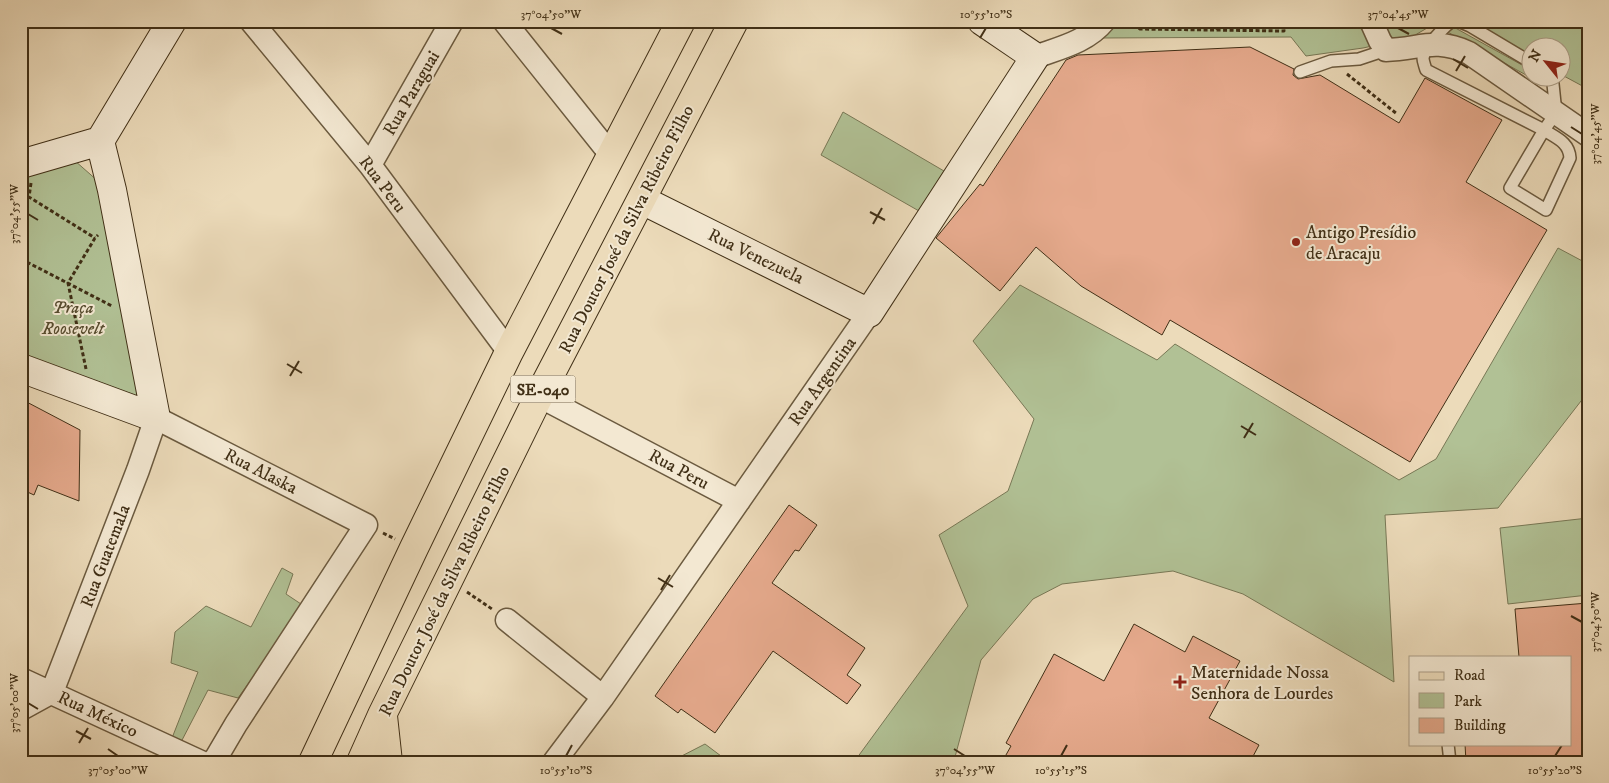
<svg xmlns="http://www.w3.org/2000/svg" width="1609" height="783" font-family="'IM FELL DW Pica',serif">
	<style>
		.green { fill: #b1c195; stroke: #787856 }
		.building { fill: #e6aa8d; stroke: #402f16 }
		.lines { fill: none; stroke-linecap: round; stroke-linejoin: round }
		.lane-casing { stroke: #6b5a3f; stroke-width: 14 }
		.street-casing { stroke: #6b5a3f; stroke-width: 25 }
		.secondary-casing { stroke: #402f16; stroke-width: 30 }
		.primary-casing { stroke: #402f16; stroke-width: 30 }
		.path { stroke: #402f16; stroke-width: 3; stroke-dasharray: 4 2.5; stroke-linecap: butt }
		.lane { stroke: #f3e8d2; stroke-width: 11 }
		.street { stroke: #f3e8d2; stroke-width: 22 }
		.secondary { stroke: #f3e8d2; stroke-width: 28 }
		.primary { stroke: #ecdbba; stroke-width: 28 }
		.ticks { fill: none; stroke: #402f16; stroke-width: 2 }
		.poi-dot { fill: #8f2418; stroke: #f3e8d2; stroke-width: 2 }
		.labels { text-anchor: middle; stroke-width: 4; stroke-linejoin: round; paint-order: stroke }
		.shield { fill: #f3e8d2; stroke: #76664e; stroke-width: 1 }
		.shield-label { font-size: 16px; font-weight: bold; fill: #402f16 }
		.street-label { font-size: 18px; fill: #402f16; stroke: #f3e8d2 }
		.poi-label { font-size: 18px; fill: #402f16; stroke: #f3e8d2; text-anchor: start }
		.park-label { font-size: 18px; font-style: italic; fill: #574c2f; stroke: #f3e8d2 }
		.neatline { fill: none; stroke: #402f16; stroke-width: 2 }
		.ticks-label { font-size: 12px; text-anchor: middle; fill: #402f16 }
	</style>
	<rect width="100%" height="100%" fill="#ecdbba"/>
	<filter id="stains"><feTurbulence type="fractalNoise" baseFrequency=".004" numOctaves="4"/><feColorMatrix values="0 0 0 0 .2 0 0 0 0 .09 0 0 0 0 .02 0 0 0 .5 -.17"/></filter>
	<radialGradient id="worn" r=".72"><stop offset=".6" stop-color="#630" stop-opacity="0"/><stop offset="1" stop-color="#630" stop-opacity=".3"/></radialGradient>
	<path class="green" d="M1113 21H1439L1405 41 1400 40 1363 48 1306 56 1291 37 1101 38Z
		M1472 21H1585L1588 40V89L1562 75V48H1532L1531 57Z
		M1450 25 1531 70 1532 78H1540L1537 81 1444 30Z
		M843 112 944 171 919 211 821 155Z
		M74 160 99 182 140 397 21 354V177Z
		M1558 248 1588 264V392L1498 508 1385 515 1394 682 1243 594 1173 571 1062 584 1033 599 981 660 955 757 942 762H854L968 606 939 535 1008 491 1034 419 973 341 1020 285 1157 360 1175 344 1399 480 1436 459Z
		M1588 518V595L1508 604 1500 528Z
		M282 568 293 574 286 594 304 606 238 698 208 690 180 744 172 738 198 672 171 663 175 632 206 606 251 627Z
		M705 744 729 762H670Z"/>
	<path class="building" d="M1250 47 1294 69 1293 75 1298 79 1320 75 1399 123 1425 78 1502 120 1466 182 1547 230 1410 462 1170 320 1162 335 1081 286 1036 247 1000 291 936 238 980 184 983 186 1066 60 1078 55Z
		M21 399 80 430 79 501 38 485 34 495 21 489Z
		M789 505 817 525 799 551 795 550 772 583 865 648 847 675 861 685 847 704 773 651 715 733 681 709 678 713 655 696Z
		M1588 603V762H1466L1465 744H1570V657H1519L1515 609Z
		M1134 624 1185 652 1193 636 1240 661 1209 718 1259 745 1250 762H1002L1011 746 1006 743 1054 654 1104 681Z"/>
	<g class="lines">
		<g class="lane-casing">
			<path id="lane" d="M1454 21C1446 23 1424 49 1423 58 1423 62 1425 66 1426 70L1544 130 1556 113 1553 84 1550 78
				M1458 21 1470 26 1532 63
				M1300 72 1331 61 1359 59 1386 50
				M1544 130C1556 138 1569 142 1570 158L1546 210 1510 188Z
				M1448 744 1450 762"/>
		</g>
		<g class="street-casing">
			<path id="street" d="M251 21 370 165 509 352
				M504 21 611 155
				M1371 21 1380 41 1386 50C1421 49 1434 37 1469 53L1588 135
				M1035 57C1059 48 1087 42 1104 21
				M370 165 452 21
				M539 396 739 501
				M507 620 603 697
				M21 679 201 762
				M21 709 52 692 138 470 156 418 366 525 236 724 216 758 212 762
				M554 762 603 697 869 313"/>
		</g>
		<g class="secondary-casing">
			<path id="secondary" d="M100 141 112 190 156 418
				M100 141 172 21
				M21 164 100 141
				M642 200 869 313 1035 57 982 21
				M21 368 156 418"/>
		</g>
		<g class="primary-casing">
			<path id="primary" d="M383 716 388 762
				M313 762 414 548 509 352 681 21
				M361 762 382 715 539 396 734 21"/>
		</g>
		<path class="path" d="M1128 21 1140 29 1284 31 1283 21
			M1217 30 1219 21
			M1347 74 1397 114
			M31 183 29 197 95 238
			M21 203 29 197
			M21 259 112 306
			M86 369 68 283 95 238 98 235
			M383 533 395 539
			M467 592 492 609"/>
		<use href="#lane" class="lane"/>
		<use href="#street" class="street"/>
		<use href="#secondary" class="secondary"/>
		<use href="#primary" class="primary"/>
	</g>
	<path class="ticks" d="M551 28 562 34M1398 28 1409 34M980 38 986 28M1453 59 1468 68M1456 71 1465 56M1571 127 1582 134M870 212 885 220M28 214 38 220M873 224 882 208M287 364 302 373M290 376 299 361M1241 426 1256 435M1244 438 1253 423M658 578 673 587M661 590 670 575M1571 616 1582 622M28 703 38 709M76 731 91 739M79 743 88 728M108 749 118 756M954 749 965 756M566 756 572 745M1061 756 1067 745M1555 756 1562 745"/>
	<g class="poi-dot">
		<circle cx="1296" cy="242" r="5"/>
		<path d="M1177.5 674.5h5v5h5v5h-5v5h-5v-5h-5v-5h5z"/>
	</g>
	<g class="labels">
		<rect class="shield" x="510.5" y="375.5" width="65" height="27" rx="4"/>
		<g class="shield-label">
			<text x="543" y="395">SE-040</text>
		</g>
		<g class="street-label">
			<text transform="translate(411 93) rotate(-60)" y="6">Rua Paraguai</text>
			<text transform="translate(383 184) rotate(53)" y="6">Rua Peru</text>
			<text transform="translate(626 229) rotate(-63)" y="6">Rua Doutor José da Silva Ribeiro Filho</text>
			<text transform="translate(756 256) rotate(26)" y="6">Rua Venezuela</text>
			<text transform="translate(822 381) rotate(-55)" y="6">Rua Argentina</text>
			<text transform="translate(679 469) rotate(28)" y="6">Rua Peru</text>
			<text transform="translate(261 471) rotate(27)" y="6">Rua Alaska</text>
			<text transform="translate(105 556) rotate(-69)" y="6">Rua Guatemala</text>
			<text transform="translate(444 591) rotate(-64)" y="6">Rua Doutor José da Silva Ribeiro Filho</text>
			<text transform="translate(98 714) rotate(25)" y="6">Rua México</text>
		</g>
		<g class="poi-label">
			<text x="1306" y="238">Antigo Presídio<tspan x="1306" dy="21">de Aracaju</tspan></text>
			<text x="1191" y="678">Maternidade Nossa<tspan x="1191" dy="21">Senhora de Lourdes</tspan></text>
		</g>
		<g class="park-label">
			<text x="73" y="313">Praça<tspan x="73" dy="21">Roosevelt</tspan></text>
		</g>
	</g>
	<rect width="1609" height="783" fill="none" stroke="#ecdbba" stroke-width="55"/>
	<rect x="1409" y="656" width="162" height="90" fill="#f3e8d2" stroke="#ab9e87"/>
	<rect x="1419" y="672" width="25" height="8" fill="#ecdbba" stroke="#ab9e87"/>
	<text x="1454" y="680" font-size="15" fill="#402f16">Road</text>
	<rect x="1419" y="693" width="25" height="15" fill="#b1c195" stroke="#ab9e87"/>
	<text x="1454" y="706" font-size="15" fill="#402f16">Park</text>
	<rect x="1419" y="718" width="25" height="15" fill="#e6aa8d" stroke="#ab9e87"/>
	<text x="1454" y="730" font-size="15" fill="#402f16">Building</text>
	<g transform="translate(1546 62) rotate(300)"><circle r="24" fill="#f3e8d2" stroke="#ab9e87"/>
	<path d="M0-4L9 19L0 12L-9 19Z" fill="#8f2418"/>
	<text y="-8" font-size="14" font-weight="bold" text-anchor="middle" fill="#402f16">N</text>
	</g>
	<rect x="28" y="28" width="1554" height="728" class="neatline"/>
	<g class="ticks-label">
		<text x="551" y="18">37°04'50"W</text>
		<text x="986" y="18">10°55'10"S</text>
		<text x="1398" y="18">37°04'45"W</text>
		<text transform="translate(1595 134) rotate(-90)" y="4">37°04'45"W</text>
		<text transform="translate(14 214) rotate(-90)" y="4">37°04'55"W</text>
		<text transform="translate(1595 622) rotate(-90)" y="4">37°04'50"W</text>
		<text transform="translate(14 703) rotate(-90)" y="4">37°05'00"W</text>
		<text x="118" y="774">37°05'00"W</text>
		<text x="566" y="774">10°55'10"S</text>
		<text x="965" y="774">37°04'55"W</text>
		<text x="1061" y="774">10°55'15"S</text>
		<text x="1555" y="774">10°55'20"S</text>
	</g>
	<rect width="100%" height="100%" filter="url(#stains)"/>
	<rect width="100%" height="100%" fill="url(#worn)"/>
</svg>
